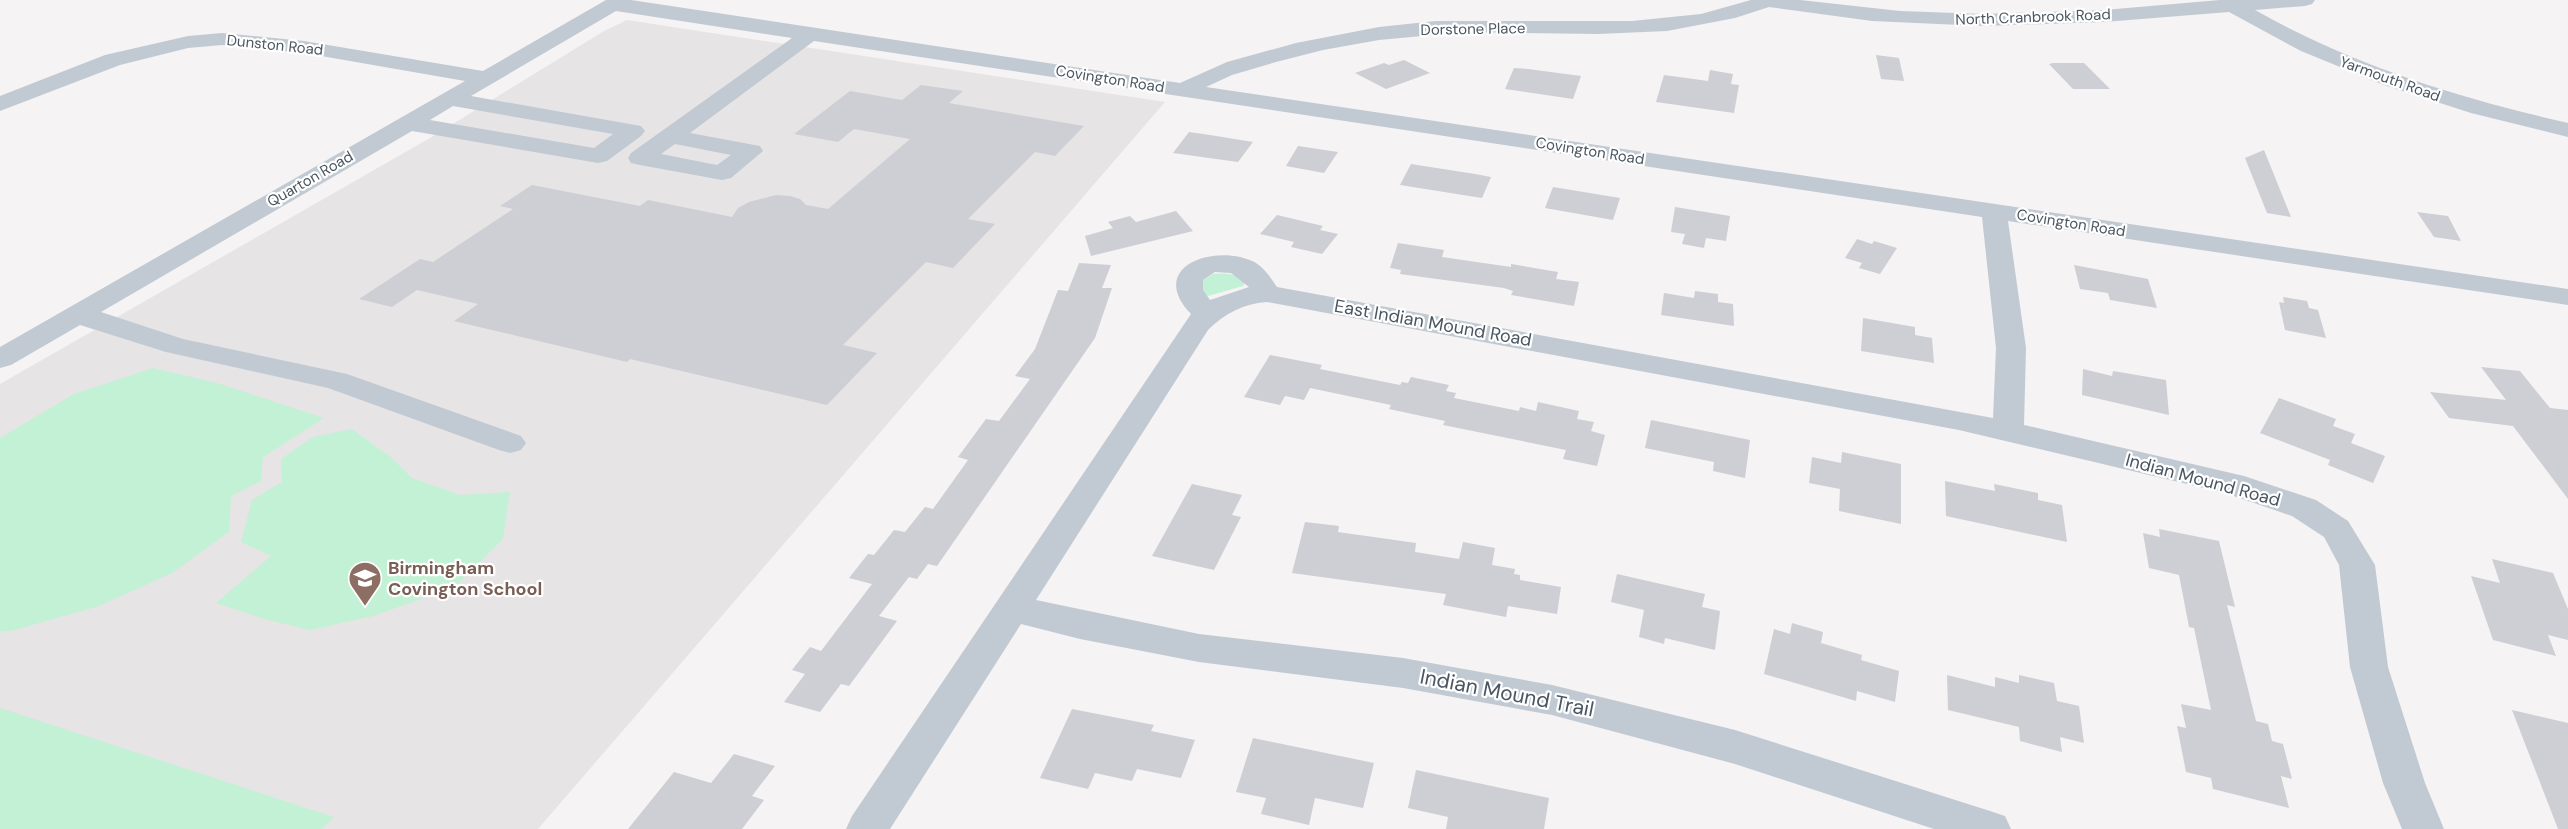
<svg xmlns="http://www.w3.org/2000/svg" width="2568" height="829" font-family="'DM Sans',sans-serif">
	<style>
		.education { fill: #e6e4e5 }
		.green { fill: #c3f1d5 }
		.building { fill: #cdcfd5 }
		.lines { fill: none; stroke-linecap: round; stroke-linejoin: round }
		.minor { fill: #c1cad2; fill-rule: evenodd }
		.labels { text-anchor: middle; stroke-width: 4.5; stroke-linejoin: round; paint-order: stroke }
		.far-street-label { font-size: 15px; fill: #4a5661; stroke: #fff }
		.street-label { font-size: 18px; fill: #4a5661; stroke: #fff }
		.education-label { font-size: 18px; font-weight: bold; fill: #785e54; stroke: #fff; text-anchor: start }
		.near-street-label { font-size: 21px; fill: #4a5661; stroke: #fff }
	</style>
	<rect width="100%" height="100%" fill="#f5f3f3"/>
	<path class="education" d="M627 20 1165 102 538 829H0V384L430 138 604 31Z"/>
	<path class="green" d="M1213 274C1225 273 1237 273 1245 283L1243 286 1208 296 1203 294 1201 281Z
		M153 368 217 383 324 418 263 457 261 481 231 496 229 532 172 573 99 606 11 631H0V438L74 394Z
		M352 429 392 458 412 478 460 495 510 492 503 539 455 587 373 616 310 630 264 619 216 603 271 556 241 542 252 500 282 482 281 459 313 437Z
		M0 708 334 817 322 829H0Z"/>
	<path class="building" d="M1876 55 1899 58 1904 81 1881 79Z
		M1404 60 1430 73 1386 89 1355 73 1384 63 1389 65Z
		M2053 63H2084L2110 89H2073L2049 64Z
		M1514 68 1528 69 1581 76 1573 99 1505 89Z
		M1710 70 1733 74 1731 84 1739 85 1734 113 1656 102 1664 75 1708 81Z
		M921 85 963 91 949 103 1084 126 1055 156 1035 152 968 219 995 224 953 268 926 262 843 345 877 353 827 405 630 359 627 362 454 321 478 304 417 290 392 307 359 299 420 259 433 262 513 209 500 206 532 185 640 206 648 200 732 217 738 208 749 202 776 195 790 196 800 199 806 205 828 209 910 139 854 129 838 142 794 134 850 91 902 100Z
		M1189 132 1210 135 1253 142 1238 162 1173 153Z
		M1298 146 1338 152 1324 173 1286 166Z
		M2264 150 2291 217 2267 213 2245 158Z
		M1411 164 1475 174 1491 177 1482 198 1400 185Z
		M1553 187 1620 198 1613 220 1545 208Z
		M1675 207 1730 216 1726 241 1706 238 1704 248 1682 244 1685 234 1671 232Z
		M1176 211 1193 231 1091 256 1085 236 1113 228 1108 222 1130 216 1136 222Z
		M2417 212 2448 216 2461 241 2434 237Z
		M1277 215 1323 226 1320 230 1338 234 1322 254 1291 247 1294 242 1260 234Z
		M1857 239 1872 244 1874 241 1897 248 1880 274 1859 268 1862 263 1845 258Z
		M1398 243 1444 250 1442 257 1511 267V264L1558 272 1556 279 1579 282 1574 306 1511 295 1513 291 1504 288 1400 274 1401 270 1390 268Z
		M1079 263 1111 265 1102 288H1112L1095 338 937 566 928 564 917 579 909 577 879 616 897 621 849 686 841 684 820 712 784 702 805 674 792 670 810 647 821 651 872 584 849 578 868 554 874 555 894 530 905 532 925 507 933 509 968 460 958 457 986 419 999 421 1030 379 1015 376 1035 349 1058 290 1068 291Z
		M2074 265 2148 279 2157 308 2110 300 2108 293 2080 289Z
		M1695 291 1718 294V302L1733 304 1734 326 1661 315 1664 293 1694 298Z
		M2283 297 2307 301 2309 308 2318 310 2326 338 2285 330 2279 302 2284 303Z
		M1863 318 1915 327V335L1932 338 1934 363 1861 351Z
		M1270 355 1322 365 1320 369 1400 385 1402 382 1408 383 1411 377 1449 385 1446 391 1456 393 1454 398 1519 411 1520 407 1536 411 1538 402 1579 411 1577 419 1594 422 1591 431 1605 435 1597 466 1563 459 1566 450 1443 425 1445 421 1389 409 1391 405 1310 388 1304 400 1285 396 1280 405 1244 397Z
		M2481 367 2520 371 2550 408 2568 410V499L2513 426 2449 418 2430 392 2506 400Z
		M2083 369 2112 376 2113 371 2166 380 2169 415 2082 395Z
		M2279 398 2336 419 2333 426 2355 434 2351 443 2385 456 2373 483 2328 465 2330 460 2260 433Z
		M1651 420 1750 440 1745 478 1713 471 1714 462 1645 448Z
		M1842 452 1901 464V524L1839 511 1840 489 1809 483 1812 457 1841 463Z
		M1945 481 1995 491 1994 484 2038 493V500L2062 505 2067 542 1946 516Z
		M1192 484 1242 495 1232 515 1241 517 1214 570 1152 556Z
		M1305 522 1339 526 1338 532 1416 543 1415 552 1459 559 1463 542 1495 548 1492 565 1515 569 1514 574 1520 575V580L1561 587 1557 614 1508 606 1506 617 1443 605 1446 594 1292 573Z
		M2159 529 2219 541 2235 607 2227 605 2256 721 2268 724 2272 741 2283 744 2292 779 2281 776 2289 808 2213 789 2211 778 2186 772 2177 726 2186 728 2181 704 2211 710 2194 628 2189 627 2179 575 2149 568 2143 533 2160 537Z
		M2492 559 2553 573 2568 609V640L2548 635 2556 656 2493 640 2471 576 2500 583Z
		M1617 574 1705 594 1702 607 1720 611 1715 650 1665 638 1664 644 1639 637 1644 610 1611 602Z
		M1792 623 1823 632 1821 643 1862 655 1861 660 1899 671 1895 702 1857 691 1856 701 1764 674 1774 629 1790 634Z
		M1947 675 1995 687V677L2019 683V675L2054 683 2057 701 2079 706 2084 743 2060 737 2062 752 2020 741 2019 727 1948 710Z
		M1072 709 1154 725 1151 731 1195 740 1181 778 1137 769 1132 781 1095 773 1088 789 1040 778Z
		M2512 710 2568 723V829H2558Z
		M1253 738 1374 763 1363 808 1315 798 1309 825 1261 814 1266 798 1236 792Z
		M734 754 775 766 752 796 764 800 742 829H628L674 772 711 783Z
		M1416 770 1549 798 1544 829H1446L1448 817 1408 808Z"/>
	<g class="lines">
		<path class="minor" d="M606 0H631L1180 83 1227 62 1296 43 1379 27 1436 21H1632L1701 14 1751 0H1800L1900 11 1983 14 2104 10 2220 0H2315L2312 4 2305 6 2255 10C2352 65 2459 98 2568 123V137L2471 113 2384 85 2301 51 2229 12 2104 22 1983 26 1872 21 1769 7 1735 18 1667 31 1598 34 1465 32 1379 40 1323 50 1276 62 1232 75 1206 87 2568 289V305L2008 221 2026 348 2024 425 2244 476 2316 500 2348 521 2375 565 2388 667 2425 783 2444 829H2402L2383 783 2350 667 2339 565 2324 537 2292 516 2225 493 1959 430 1267 302C1243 304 1225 313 1208 330L1036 600 1199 634 1403 658 1552 685 1735 730 1990 811 2005 816 2011 829H1934L1735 764 1552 715 1403 688 1199 662 1080 639 1021 624 890 829H846L852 816 1191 314C1145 266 1217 242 1256 263 1265 269 1271 278 1277 287L1993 418 1996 348 1982 217 814 41 690 133 760 146 763 151 731 178 722 180 640 165 631 163 628 158 631 153 792 38 616 11 471 96 641 126 645 131 641 136 607 161 598 163 412 131 101 312 183 339 347 374 521 436 526 443 521 450 510 453 499 450 328 388 166 352 80 325 11 365 0 368V347L465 81 304 53 222 45 188 48 120 65 0 111V96L105 55 188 36 222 33 304 41 483 71ZM453 106 613 134 594 148 430 120ZM675 144 731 155 717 165 661 154ZM1215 272 1231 273 1249 287 1210 300 1203 290V280Z"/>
	</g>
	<defs>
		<g id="school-pin" transform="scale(1.725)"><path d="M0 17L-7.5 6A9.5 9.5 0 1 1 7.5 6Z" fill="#8d6e63" stroke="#fff"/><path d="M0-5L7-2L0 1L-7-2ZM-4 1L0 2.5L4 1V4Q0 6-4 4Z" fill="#fff"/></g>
	</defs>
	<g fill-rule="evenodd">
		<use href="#school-pin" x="365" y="578"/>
	</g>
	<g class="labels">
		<g class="far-street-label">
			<text transform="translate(2033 17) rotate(-2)" y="5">North Cranbrook Road</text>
			<text transform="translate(1473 29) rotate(-1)" y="5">Dorstone Place</text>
			<text transform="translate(275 45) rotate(6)" y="5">Dunston Road</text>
			<text transform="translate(1110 79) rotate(9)" y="5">Covington Road</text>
			<text transform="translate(2390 79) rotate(20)" y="5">Yarmouth Road</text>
			<text transform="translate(1590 151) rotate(9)" y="5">Covington Road</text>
			<text transform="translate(310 179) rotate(-30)" y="5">Quarton Road</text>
			<text transform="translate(2071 223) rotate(9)" y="5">Covington Road</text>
		</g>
		<g class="street-label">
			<text transform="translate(1433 323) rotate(10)" y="6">East Indian Mound Road</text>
			<text transform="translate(2203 480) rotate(15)" y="6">Indian Mound Road</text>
		</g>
		<g class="education-label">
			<text x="388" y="574">Birmingham<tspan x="388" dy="21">Covington School</tspan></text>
		</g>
		<g class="near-street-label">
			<text transform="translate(1507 693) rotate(11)" y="7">Indian Mound Trail</text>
		</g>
	</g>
</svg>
